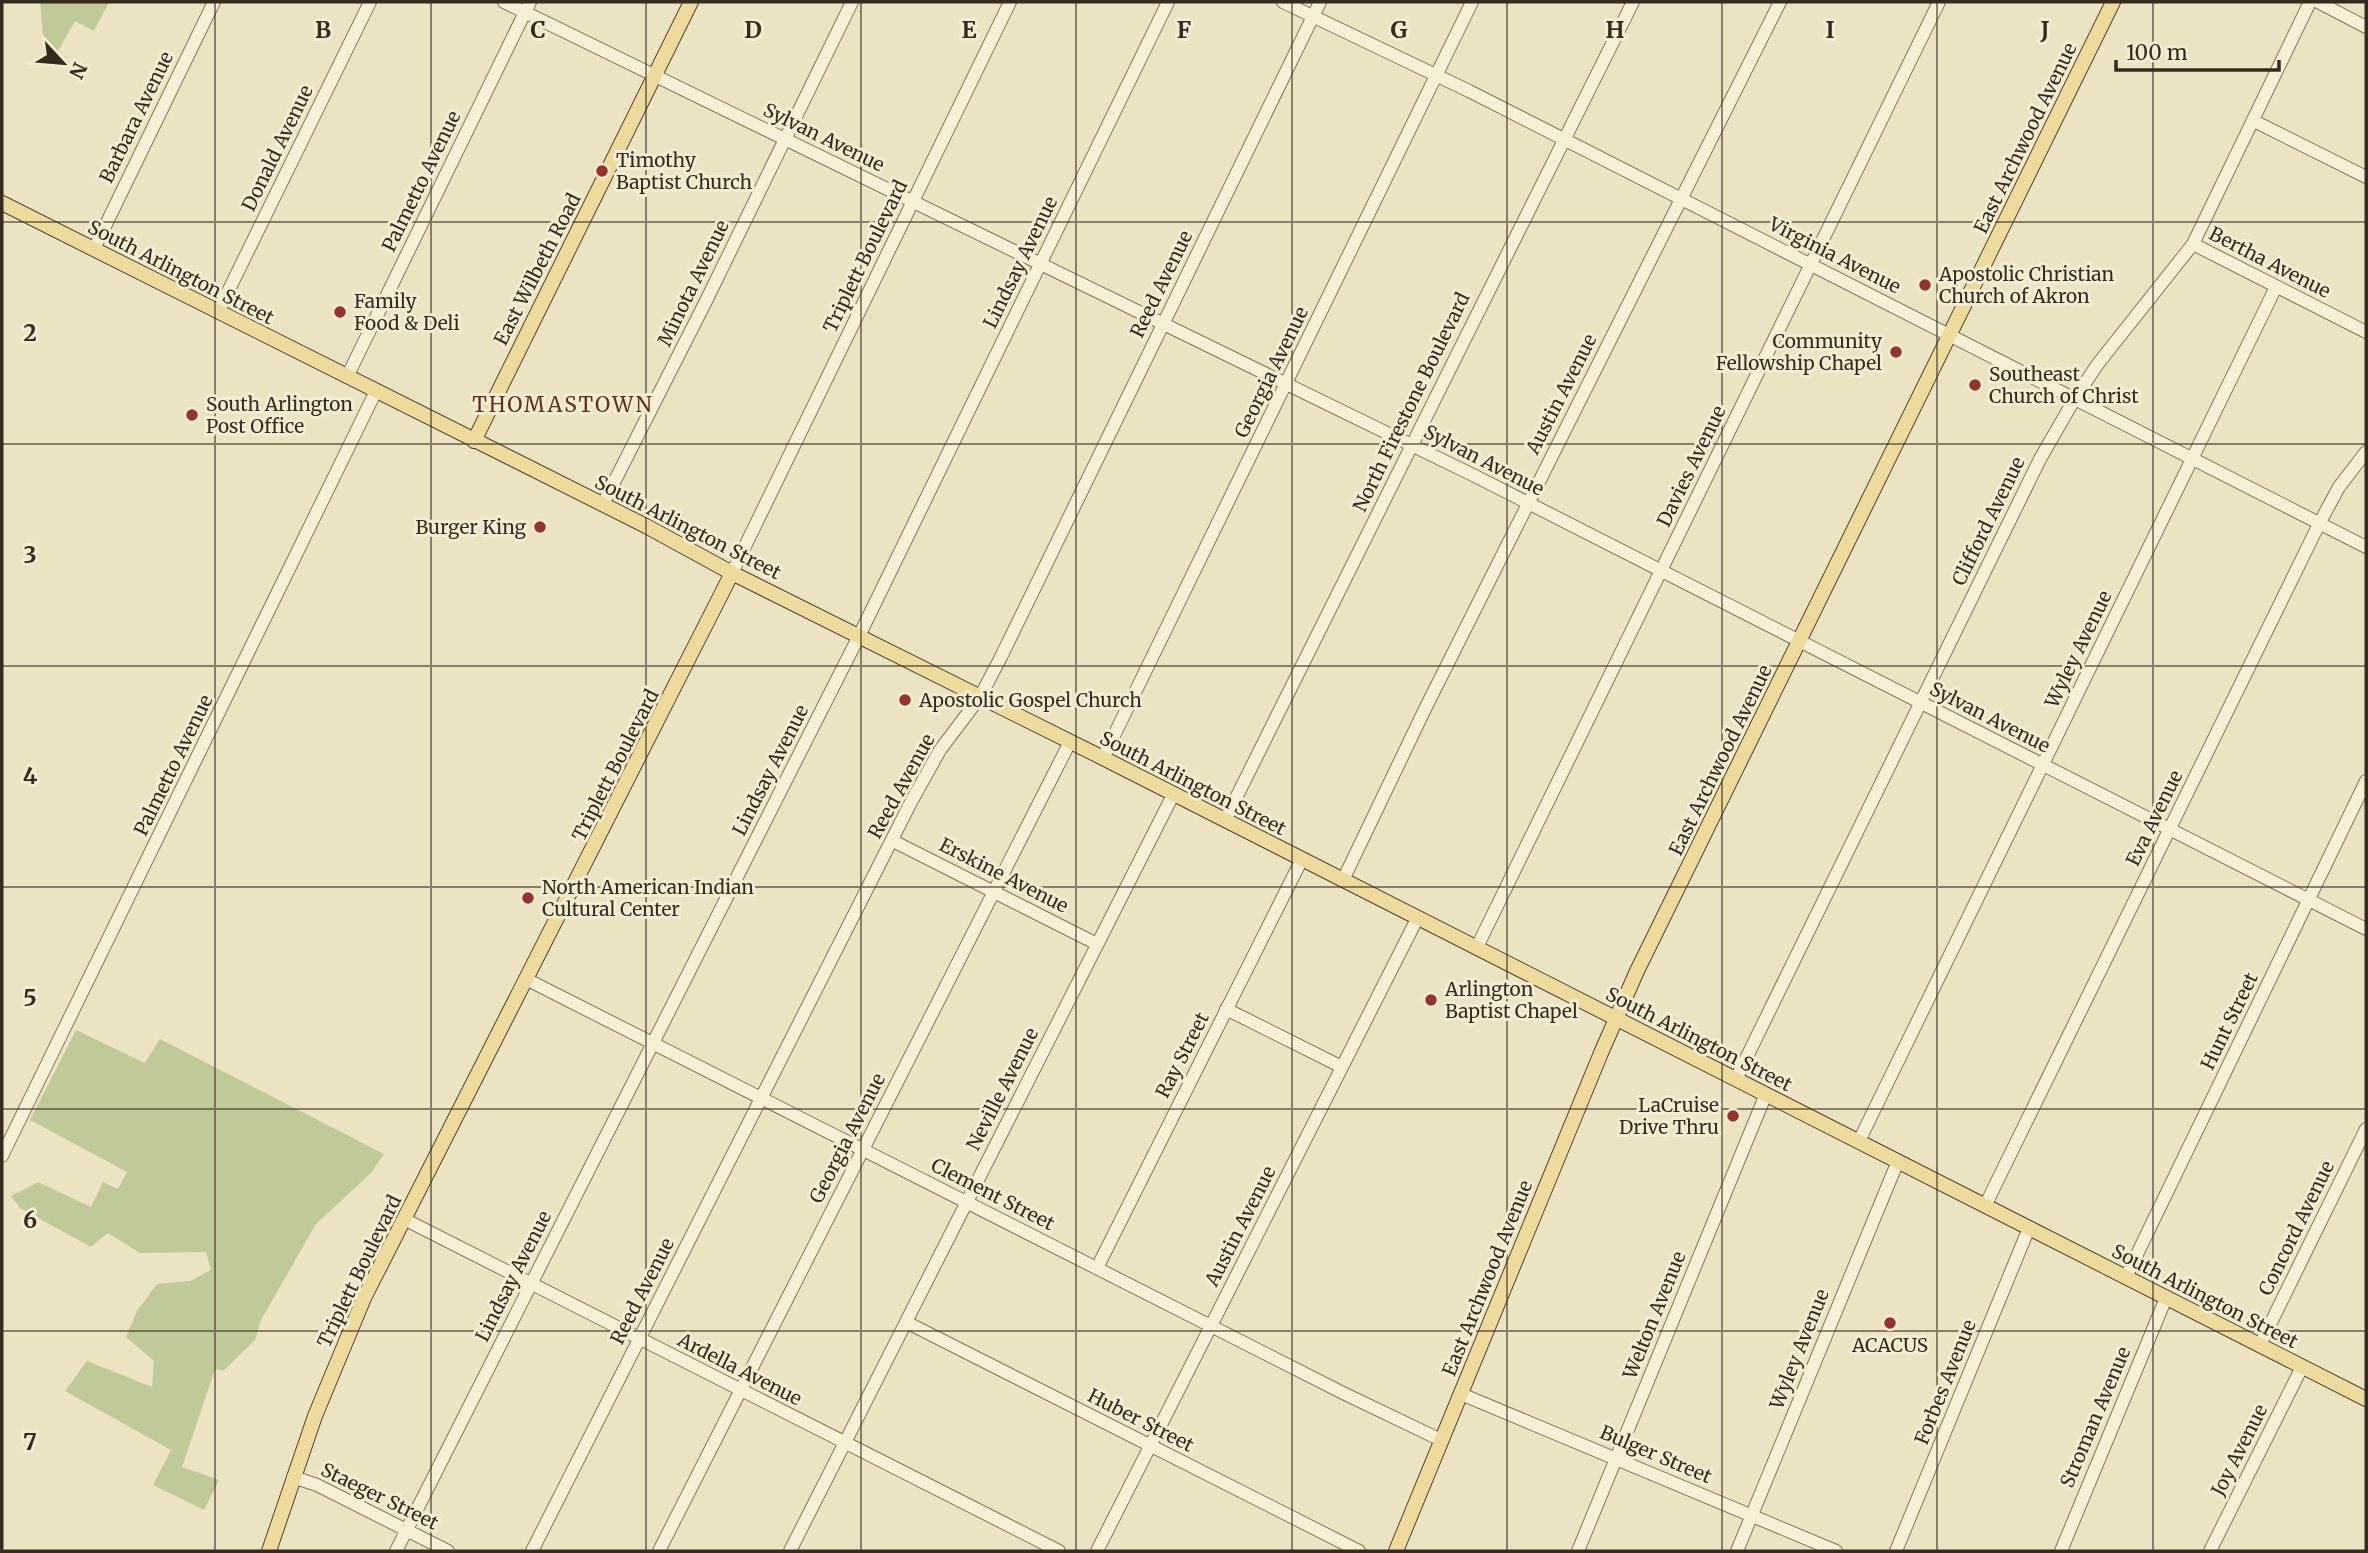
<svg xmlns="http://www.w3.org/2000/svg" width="2368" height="1553" font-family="Merriweather,serif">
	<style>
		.green { fill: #c0c998 }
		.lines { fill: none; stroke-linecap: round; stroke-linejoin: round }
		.minor-casing { stroke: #85755b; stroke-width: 14 }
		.major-casing { stroke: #53432f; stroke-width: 16 }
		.minor { stroke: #f7f0d6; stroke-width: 12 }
		.major { stroke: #edda9d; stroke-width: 14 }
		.grid { fill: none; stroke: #362b1e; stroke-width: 2; stroke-opacity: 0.55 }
		.poi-dot { fill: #91352e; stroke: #f4edd3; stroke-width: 2.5 }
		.labels { text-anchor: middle; stroke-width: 6; stroke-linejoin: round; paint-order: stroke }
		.street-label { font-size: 19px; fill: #362b1e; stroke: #f4edd3 }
		.poi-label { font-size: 19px; fill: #362b1e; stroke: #f4edd3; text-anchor: start }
		.neighbourhood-label { font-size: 21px; letter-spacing: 2px; fill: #603220; stroke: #f4edd3 }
		.grid-label { font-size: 23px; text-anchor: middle; font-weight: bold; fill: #362b1e; stroke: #f4edd3; stroke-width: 6; stroke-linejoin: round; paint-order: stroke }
	</style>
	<rect width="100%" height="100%" fill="#ece3c3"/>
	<path class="green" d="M40 2H109L94 31 75 21 58 51 44 44Z
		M76 1030 145 1063 160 1039 384 1154 371 1173 316 1224 261 1320 255 1340 223 1371 215 1369 182 1467 219 1480 204 1510 153 1485 171 1450 65 1391 87 1361 152 1387 154 1361 126 1337 137 1311 157 1284 190 1281 211 1270 206 1252 140 1253 108 1233 91 1247 20 1208 11 1196 38 1182 91 1207 103 1182 118 1189 127 1172 30 1120Z"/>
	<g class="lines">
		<g class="minor-casing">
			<path id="minor" d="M504 2 1475 476 2366 929
				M1283 2 1469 91 2366 547
				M2318 2 2366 27
				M2254 121 2366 177
				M2193 244 2366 332
				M94 249 214 2
				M218 312 370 2
				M347 377 530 2
				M603 504 706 301 852 2
				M732 573 1010 2
				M1103 758 1472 2
				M1225 820 1633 2
				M893 841 1097 944
				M1343 880 1425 709 1780 2
				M1477 947 1939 2
				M528 980 1343 1393 1441 1440
				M1226 1009 1342 1067
				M1736 1079 2040 459 2074 400 2097 365 2193 244 2310 2
				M1859 1141 2276 287
				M2 1156 376 391
				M1985 1206 2319 524 2339 487 2366 452
				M404 1219 1059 1551
				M1097 1268 1302 859
				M2126 1277 2366 781
				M906 1322 1359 1551
				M2260 1345 2366 1129
				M1461 1394 1836 1551
				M293 1477 317 1485 448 1551
				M396 1551 859 636 1168 2
				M532 1551 911 802 940 750 980 697 1001 657 1320 2
				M659 1551 1070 742
				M790 1551 1173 795
				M1097 1551 1417 919
				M1578 1551 1766 1094
				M1737 1551 1898 1161
				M1896 1551 2029 1228
				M2061 1551 2166 1298
				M2210 1551 2302 1367"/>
		</g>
		<g class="major-casing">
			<path id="major" d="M2 203 646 526 732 573 1103 758 2366 1399
				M474 441 691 2
				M269 1551 315 1416 364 1298 732 573
				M1396 1551 1601 1053 1637 971 2113 2"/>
		</g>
		<use href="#minor" class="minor"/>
		<use href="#major" class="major"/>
	</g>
	<path class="grid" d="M215 2V1551M431 2V1551M646 2V1551M861 2V1551M1076 2V1551M1292 2V1551M1507 2V1551M1722 2V1551M1937 2V1551M2153 2V1551M2 222H2366M2 444H2366M2 666H2366M2 887H2366M2 1109H2366M2 1331H2366"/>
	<g class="poi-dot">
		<circle cx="602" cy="171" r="7"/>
		<circle cx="1925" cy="285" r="7"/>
		<circle cx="340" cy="312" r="7"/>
		<circle cx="1896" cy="352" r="7"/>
		<circle cx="1975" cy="385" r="7"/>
		<circle cx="192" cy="415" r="7"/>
		<circle cx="540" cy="527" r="7"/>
		<circle cx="905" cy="700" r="7"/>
		<circle cx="528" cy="898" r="7"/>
		<circle cx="1431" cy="1000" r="7"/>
		<circle cx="1733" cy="1116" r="7"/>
		<circle cx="1890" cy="1323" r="7"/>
	</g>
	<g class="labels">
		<g class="street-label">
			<text transform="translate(136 117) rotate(-64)" y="7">Barbara Avenue</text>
			<text transform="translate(824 137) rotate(26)" y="7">Sylvan Avenue</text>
			<text transform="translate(2025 138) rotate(-64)" y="7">East Archwood Avenue</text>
			<text transform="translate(277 148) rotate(-64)" y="7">Donald Avenue</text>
			<text transform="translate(421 181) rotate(-64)" y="7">Palmetto Avenue</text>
			<text transform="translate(1835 255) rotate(27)" y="7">Virginia Avenue</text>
			<text transform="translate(865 256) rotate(-64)" y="7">Triplett Boulevard</text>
			<text transform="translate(1020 262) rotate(-64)" y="7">Lindsay Avenue</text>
			<text transform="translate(2270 262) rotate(27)" y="7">Bertha Avenue</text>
			<text transform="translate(537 269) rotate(-63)" y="7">East Wilbeth Road</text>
			<text transform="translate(181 272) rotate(27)" y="7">South Arlington Street</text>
			<text transform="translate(693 283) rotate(-64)" y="7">Minota Avenue</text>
			<text transform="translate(1161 284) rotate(-64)" y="7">Reed Avenue</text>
			<text transform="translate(1271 372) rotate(-64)" y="7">Georgia Avenue</text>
			<text transform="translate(1561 394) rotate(-63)" y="7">Austin Avenue</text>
			<text transform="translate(1411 402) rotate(-64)" y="7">North Firestone Boulevard</text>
			<text transform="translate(1484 460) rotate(27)" y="7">Sylvan Avenue</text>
			<text transform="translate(1691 466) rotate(-64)" y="7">Davies Avenue</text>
			<text transform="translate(1988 521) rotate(-64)" y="7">Clifford Avenue</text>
			<text transform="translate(688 527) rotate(27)" y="7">South Arlington Street</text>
			<text transform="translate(2078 649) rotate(-64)" y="7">Wyley Avenue</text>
			<text transform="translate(1990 717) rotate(27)" y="7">Sylvan Avenue</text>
			<text transform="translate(1720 760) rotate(-64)" y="7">East Archwood Avenue</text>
			<text transform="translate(173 765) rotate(-64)" y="7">Palmetto Avenue</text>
			<text transform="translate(615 765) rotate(-63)" y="7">Triplett Boulevard</text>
			<text transform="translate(770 770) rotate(-63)" y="7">Lindsay Avenue</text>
			<text transform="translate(1193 783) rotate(27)" y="7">South Arlington Street</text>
			<text transform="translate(901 786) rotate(-61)" y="7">Reed Avenue</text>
			<text transform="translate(2154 818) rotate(-64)" y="7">Eva Avenue</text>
			<text transform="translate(1004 875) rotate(27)" y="7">Erskine Avenue</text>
			<text transform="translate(2229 1021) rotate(-64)" y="7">Hunt Street</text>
			<text transform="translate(1699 1039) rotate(27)" y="7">South Arlington Street</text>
			<text transform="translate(1182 1055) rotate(-63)" y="7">Ray Street</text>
			<text transform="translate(1002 1089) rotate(-63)" y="7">Neville Avenue</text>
			<text transform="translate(847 1138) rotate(-63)" y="7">Georgia Avenue</text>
			<text transform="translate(993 1194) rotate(27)" y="7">Clement Street</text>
			<text transform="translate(1240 1226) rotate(-63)" y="7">Austin Avenue</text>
			<text transform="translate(2296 1228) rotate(-64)" y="7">Concord Avenue</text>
			<text transform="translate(359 1271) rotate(-64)" y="7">Triplett Boulevard</text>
			<text transform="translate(513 1276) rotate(-63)" y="7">Lindsay Avenue</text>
			<text transform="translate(1487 1278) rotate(-68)" y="7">East Archwood Avenue</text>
			<text transform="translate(642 1291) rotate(-63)" y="7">Reed Avenue</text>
			<text transform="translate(2205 1296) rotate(27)" y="7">South Arlington Street</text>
			<text transform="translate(1654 1315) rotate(-68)" y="7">Welton Avenue</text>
			<text transform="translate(1799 1349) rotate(-68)" y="7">Wyley Avenue</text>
			<text transform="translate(740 1369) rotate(27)" y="7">Ardella Avenue</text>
			<text transform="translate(1945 1382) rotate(-68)" y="7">Forbes Avenue</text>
			<text transform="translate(2095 1417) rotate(-67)" y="7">Stroman Avenue</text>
			<text transform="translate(1141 1420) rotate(27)" y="7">Huber Street</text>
			<text transform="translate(2239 1450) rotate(-63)" y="7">Joy Avenue</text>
			<text transform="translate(1656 1454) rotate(23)" y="7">Bulger Street</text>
			<text transform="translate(380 1496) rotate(26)" y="7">Staeger Street</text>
		</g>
		<g class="poi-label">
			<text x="616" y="167">Timothy<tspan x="616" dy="22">Baptist Church</tspan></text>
			<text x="1939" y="281">Apostolic Christian<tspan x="1939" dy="22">Church of Akron</tspan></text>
			<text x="354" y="308">Family<tspan x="354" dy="22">Food &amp; Deli</tspan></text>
			<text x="1882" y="348" text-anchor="end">Community<tspan x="1882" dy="22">Fellowship Chapel</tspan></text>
			<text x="1989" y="381">Southeast<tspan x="1989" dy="22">Church of Christ</tspan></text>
			<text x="206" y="411">South Arlington<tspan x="206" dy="22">Post Office</tspan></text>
			<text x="526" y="534" text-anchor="end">Burger King</text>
			<text x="919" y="707">Apostolic Gospel Church</text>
			<text x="542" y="894">North American Indian<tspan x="542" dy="22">Cultural Center</tspan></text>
			<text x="1445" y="996">Arlington<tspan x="1445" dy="22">Baptist Chapel</tspan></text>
			<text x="1719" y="1112" text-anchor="end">LaCruise<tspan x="1719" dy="22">Drive Thru</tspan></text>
			<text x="1890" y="1352" text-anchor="middle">ACACUS</text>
		</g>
		<g class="neighbourhood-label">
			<text x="563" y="412">THOMASTOWN</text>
		</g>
	</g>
	<g class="grid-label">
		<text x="323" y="38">B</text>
		<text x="538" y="38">C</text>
		<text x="753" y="38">D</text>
		<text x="969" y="38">E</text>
		<text x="1184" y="38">F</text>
		<text x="1399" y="38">G</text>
		<text x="1615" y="38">H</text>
		<text x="1830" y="38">I</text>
		<text x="2045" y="38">J</text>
		<text x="30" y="341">2</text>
		<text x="30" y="563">3</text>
		<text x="30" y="784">4</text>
		<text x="30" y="1006">5</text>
		<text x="30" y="1228">6</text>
		<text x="30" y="1450">7</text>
	</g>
	<rect width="2368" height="1553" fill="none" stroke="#362b1e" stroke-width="7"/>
	<g transform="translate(63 63) rotate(116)" stroke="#f4edd3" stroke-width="5" paint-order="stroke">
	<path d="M0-5L12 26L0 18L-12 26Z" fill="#362b1e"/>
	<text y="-10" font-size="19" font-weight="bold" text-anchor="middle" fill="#362b1e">N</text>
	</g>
	<path d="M2116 60v10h163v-10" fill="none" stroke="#362b1e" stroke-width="3.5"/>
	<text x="2126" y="60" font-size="21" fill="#362b1e" stroke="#f4edd3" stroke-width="5" paint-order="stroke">100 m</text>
</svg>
